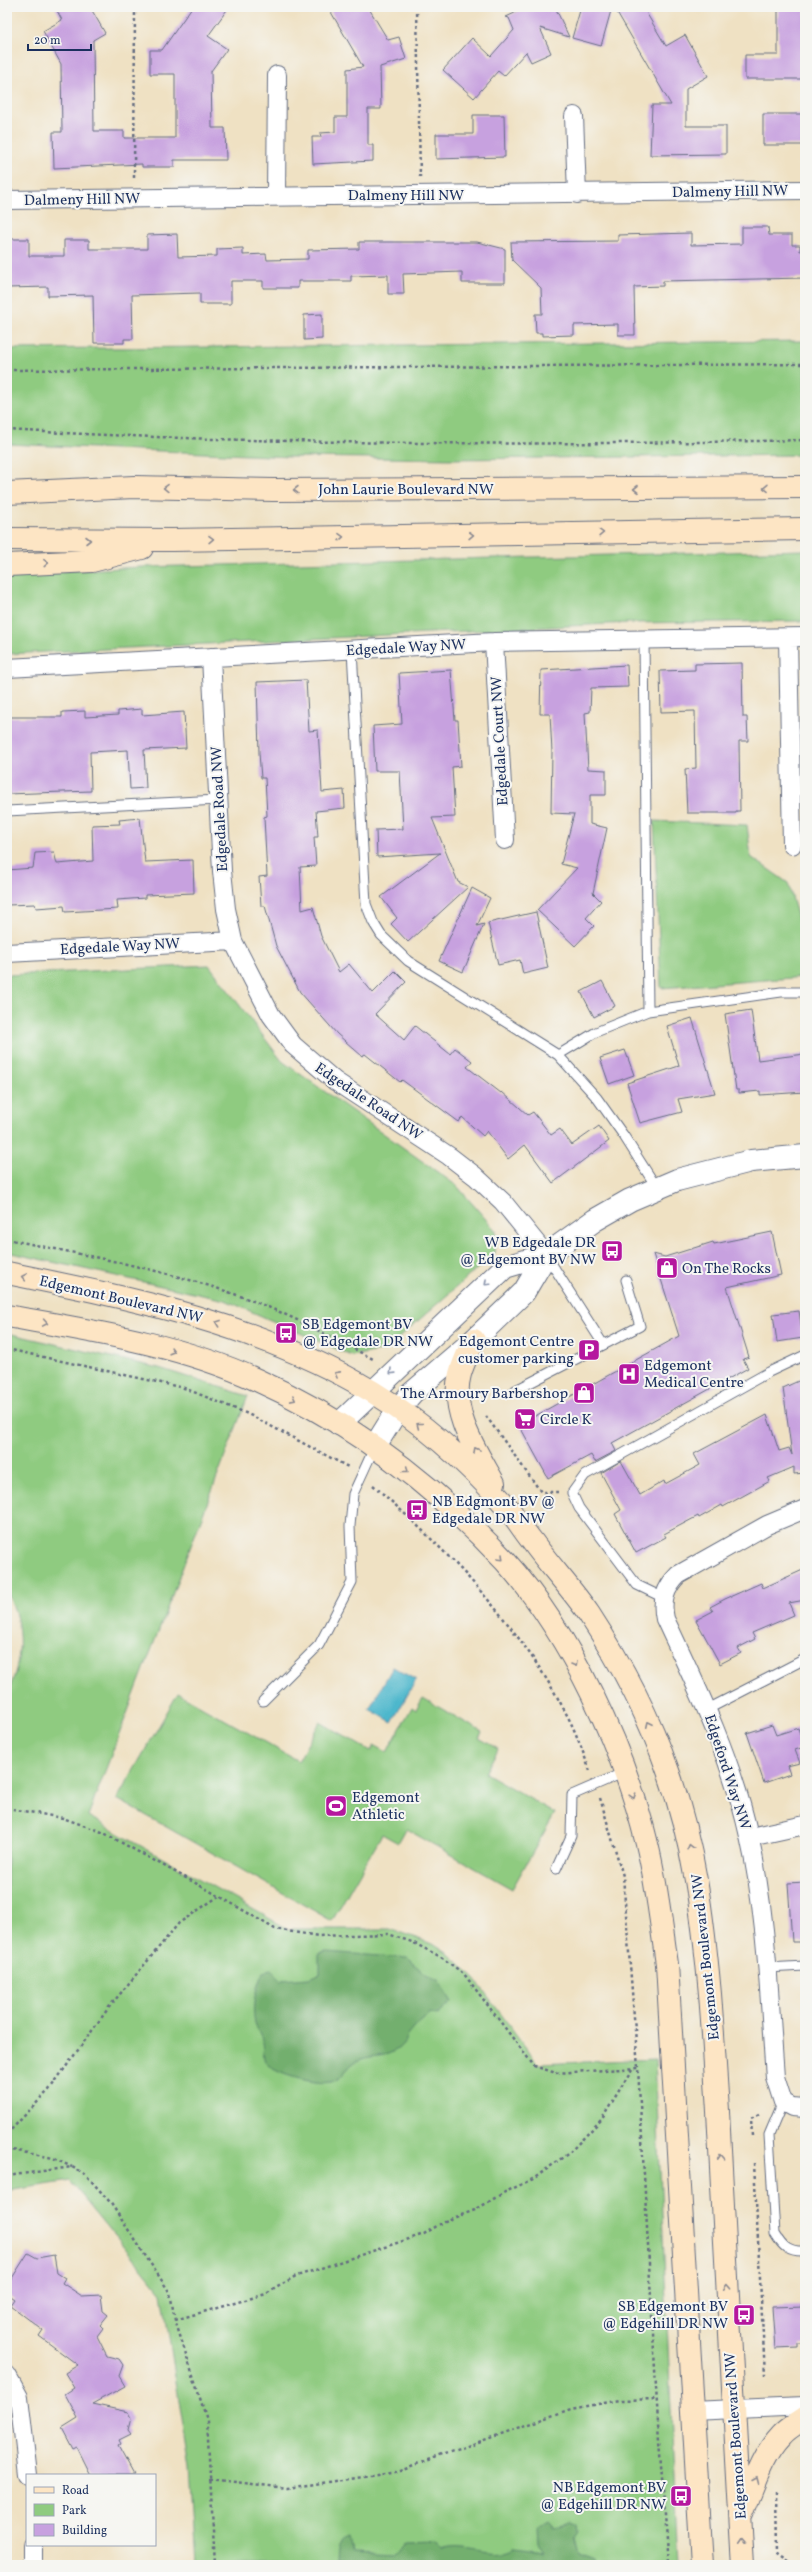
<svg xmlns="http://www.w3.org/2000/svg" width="812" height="2572" font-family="Vollkorn,serif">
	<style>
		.green { fill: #8fcb80; stroke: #557d6f }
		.forest { fill: #73af6e; stroke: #476f66 }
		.water { fill: #4eb7cc; stroke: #347395 }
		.building { fill: #c7a1df }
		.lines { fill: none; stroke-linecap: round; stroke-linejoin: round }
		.service-casing { stroke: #656d81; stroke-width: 11 }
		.minor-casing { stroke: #656d81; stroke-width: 20 }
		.tertiary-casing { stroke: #656d81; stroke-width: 24 }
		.secondary-casing { stroke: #656d81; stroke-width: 24 }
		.path { stroke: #656d81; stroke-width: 2.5; stroke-dasharray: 3 3; stroke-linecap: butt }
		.service { stroke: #fff; stroke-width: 9 }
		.minor { stroke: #fff; stroke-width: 18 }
		.tertiary { stroke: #fff; stroke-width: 22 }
		.secondary { stroke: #fde5c4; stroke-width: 22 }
		.oneway { stroke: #8c8a91 }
		.oneway2 { stroke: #8d97ae }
		.labels { text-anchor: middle; stroke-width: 4; stroke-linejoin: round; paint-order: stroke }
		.street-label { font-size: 15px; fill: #1b2f5e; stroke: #f6f6f2 }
		.poi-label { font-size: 15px; fill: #1b2f5e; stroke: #f6f6f2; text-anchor: start }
	</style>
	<rect width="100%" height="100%" fill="#f6f6f2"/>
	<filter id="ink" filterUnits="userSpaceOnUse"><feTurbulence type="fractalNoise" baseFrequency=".025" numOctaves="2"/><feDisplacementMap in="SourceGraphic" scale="8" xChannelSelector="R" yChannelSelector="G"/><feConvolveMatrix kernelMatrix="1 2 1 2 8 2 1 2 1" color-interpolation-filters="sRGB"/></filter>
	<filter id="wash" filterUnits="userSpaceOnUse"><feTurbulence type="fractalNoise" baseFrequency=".012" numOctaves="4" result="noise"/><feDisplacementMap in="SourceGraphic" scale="16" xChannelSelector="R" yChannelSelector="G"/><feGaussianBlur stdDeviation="0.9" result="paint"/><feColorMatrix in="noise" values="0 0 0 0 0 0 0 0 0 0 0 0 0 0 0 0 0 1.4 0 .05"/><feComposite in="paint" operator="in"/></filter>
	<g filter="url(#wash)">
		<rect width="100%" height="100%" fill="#efe1c3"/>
		<path class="green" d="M805 341V455L454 459 291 457 7 444V349Z
			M805 550V621L629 623 7 654V574L142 567Z
			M654 821 747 825 751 857 788 883 805 943V977L661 988Z
			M209 965 282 1061 457 1186 496 1231 495 1253 385 1350 352 1356 225 1300 7 1252V975Z
			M7 1333 159 1368 248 1396 88 1816 288 1929H390L433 1944 450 1955 475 1979 538 2064 655 2059 678 2565H196L190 2470 162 2293 70 2181 7 2191V1694C23 1661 24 1625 7 1592Z
			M178 1693 298 1761 320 1722 371 1751 374 1745 387 1752 412 1707 416 1710 423 1698 482 1732 479 1738 498 1749 485 1773 555 1813 512 1889 406 1829 398 1843 382 1834 332 1921 117 1799Z"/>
		<path class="forest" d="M326 1952 407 1958 424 1973 438 1980 452 2002 437 2016 430 2014C424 2019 417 2024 412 2031 407 2036 405 2043 399 2048 385 2059 373 2054 359 2060 348 2064 345 2076 334 2081 322 2087 277 2075 268 2065 261 2059 265 2051 263 2042 261 2035 257 2029 255 2023 251 2005 256 1988 263 1972L271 1970 281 1980 310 1978 319 1974V1954Z
			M548 2520 555 2526 572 2522 578 2525 579 2532 574 2539 578 2555 594 2561 595 2565H337C338 2551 336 2543 350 2538L353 2553 393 2555 402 2543 435 2542 441 2549C464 2540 496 2560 515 2547L544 2551 538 2543 537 2527Z"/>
		<path class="water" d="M393 1667 416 1680 392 1722 369 1709Z"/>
		<g id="blocks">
			<path class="building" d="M55 7H90L105 33 93 40 94 131H124V138H175V74H150V50H162L192 7H229L208 36 227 49 211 71 212 128H225L226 160H174V167H142V164L54 168 53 132H62L61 64 43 31 62 20Z
				M328 7H368L388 40 399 37 406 59 380 67 381 109H368V145H373V161L313 164 312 137H321L320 133 335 132V117H347V69L363 67Z
				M528 7H555L569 37 540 28 551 53 531 62 526 52 504 76 498 71 474 98 443 70 472 38 491 56 514 30 509 18 506 17Z
				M581 7H612L601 46 572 38Z
				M614 7H650L647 14 666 46 685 35 708 76 686 89V126H726V154L650 155 652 105H671Z
				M778 9H805V79H745V55H778Z
				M763 114H805V145H763Z
				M473 115H504L505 157 436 159V134H473Z
				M742 227H768L769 235H792V245H800V251L805 250V278L663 281V286L634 287 635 335H618V324L574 325V335L542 336V333H536L535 314H542L541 288 512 260 511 242 618 241V235L691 233V245L742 244Z
				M177 234 178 257 217 256V249L243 248V255L266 254 267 260 308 259V250L359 249V242H477L505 249V283H462V272L403 274 404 294H388V275L351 276V281H298V288H263V281H231V304H200V293L132 295 133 339H124V343H94L93 295 48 296V287L7 288V239H29V256H64V240H89V249H147V235Z
				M322 314V339L304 340V315Z
				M742 663 743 717H747L748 741H739L740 811H736V813H687L685 769 696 768 695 711 661 712 660 671 695 670V664Z
				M627 665 628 687 591 688 590 712 585 713 588 769 606 770V795H590V824L607 828 593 893 601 901 586 918 594 926 575 946 537 910 577 868 561 864 574 814 551 813 552 752 550 714H540L541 670Z
				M451 670 455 720H458L461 766 452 767 455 817 432 818 458 882 468 887 408 942 391 924 397 918 381 897 440 853 377 857 376 830 403 829 400 771H375L373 726 402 724 399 673Z
				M306 680 309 731 318 730 322 792 344 790 345 808 316 811 318 837H314L316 866 300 867 302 910 313 907 321 936 339 972 349 964 373 993 395 971 406 982 375 1014 404 1040 415 1026 450 1054 455 1048 472 1061 467 1067 501 1093 502 1092 528 1115 533 1112 551 1135 560 1129 572 1145 599 1126 609 1141 553 1183 525 1145 508 1159 487 1131 483 1136 462 1117 459 1122 402 1080 400 1082 365 1054 362 1056 337 1034 300 992 276 946 265 906H261L259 877 267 876 264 817 267 816 265 778H261L259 753 257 682Z
				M142 709V715L184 712 186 748 144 750 146 788 130 789 128 750 90 752 91 791 7 794V717H62V712L85 711V717L118 715V711Z
				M140 818 145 862 193 860 194 893 145 895V898L117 900 118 909 65 912 64 906 36 908 35 904 7 905V870L33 868 35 853 54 852 57 864 93 861 92 825 120 824 119 820Z
				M472 888 490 898 477 926 484 924 463 972 439 961Z
				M536 912 548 968 523 974 520 960 498 965 488 923Z
				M602 981 615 1006 594 1017 581 992Z
				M751 1010 758 1060 805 1054V1092L760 1095V1091L739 1093V1090H736L725 1014Z
				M692 1018 715 1093 678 1099 682 1112 640 1123 627 1083 679 1066 667 1026Z
				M625 1050 634 1075 609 1084 600 1058Z
				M772 1232 781 1275 727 1287 749 1357 743 1359 748 1368 612 1443 616 1451 595 1462 591 1455 548 1478 519 1425 679 1336 653 1254 665 1257 713 1242 714 1244Z
				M799 1311 803 1338 777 1342 773 1314Z
				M805 1378V1473L794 1474V1467L768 1478 770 1481 723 1507 722 1505 699 1518 698 1516 664 1534 666 1537 636 1553 615 1514 621 1510 601 1473 621 1461 640 1495 664 1481 665 1484 700 1465 694 1454 767 1415 779 1451 789 1448 792 1455 783 1388Z
				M805 1569V1600L789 1603 794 1615 752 1633 755 1639 738 1648 741 1653 720 1664 696 1620 713 1611 710 1607 725 1599 761 1583 763 1588Z
				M772 1725 776 1735 798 1728 804 1747 795 1750 800 1763 787 1766 790 1774 764 1783 747 1733Z
				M805 1882V1942H792L788 1883Z
				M28 2253 37 2258 54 2255 57 2273 65 2278 62 2283 82 2296 101 2295 103 2311 108 2315 100 2325 103 2328 97 2336 107 2356 119 2359 123 2365 119 2376 125 2386 92 2404 128 2412 131 2418 128 2430 131 2434 119 2440 121 2444 118 2446 134 2475H91L77 2447 73 2449 62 2428 78 2418 65 2394 74 2388 65 2373 78 2365 39 2336 43 2330 10 2305 14 2299 7 2294V2286Z
				M805 2306V2344H799V2348L775 2349 772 2307Z"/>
		</g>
	</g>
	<g filter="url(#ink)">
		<use href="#blocks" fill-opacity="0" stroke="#656d81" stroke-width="1"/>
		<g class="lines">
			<g class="service-casing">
				<path id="service" d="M644 640 648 1011
					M352 650 366 904 373 922 381 935 408 961 558 1055
					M7 811 218 800
					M657 1188 624 1136 597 1098 558 1055 596 1032 648 1011 781 992H805
					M546 1255 603 1344
					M514 1391 640 1326 626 1280
					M664 1598 637 1585 579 1508 572 1493 585 1475 769 1372 805 1355
					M263 1701 319 1645 352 1582 350 1526 353 1494 375 1446
					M708 1709 805 1659
					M556 1869 571 1836 572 1795 625 1772
					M767 1968 805 1966
					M783 2102 769 2135 775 2234C783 2247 789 2253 805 2252"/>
			</g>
			<g class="minor-casing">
				<path id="minor" d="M574 116 577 194
					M276 196 277 75
					M7 200 805 190
					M788 638 792 845
					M494 642 505 840
					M211 657 222 871 226 909 233 941 271 1015 293 1045 335 1081 449 1156 475 1176 503 1202 546 1255
					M7 668 494 642 805 637
					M7 953 233 941
					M805 1509 767 1525 678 1575C665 1588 661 1601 665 1619 698 1689 732 1759 749 1836 767 1915 769 1997 775 2077L783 2102 792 2107 805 2108
					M750 1837 805 1825
					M7 2375 19 2397 28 2475
					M692 2411 805 2406
					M33 2545V2565"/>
			</g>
			<g class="tertiary-casing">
				<path id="tertiary" d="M339 1424 505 1267 546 1255 595 1220 630 1200 677 1180 751 1161 805 1156
					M375 1446 398 1409 412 1393 474 1340 524 1292 546 1255"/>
			</g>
			<g class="secondary-casing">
				<path id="secondary" d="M7 493 134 487 273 490 805 487
					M7 539 172 540 805 529
					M7 565 92 561 142 548
					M7 1273C135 1299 259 1324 373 1392 422 1422 469 1464 507 1507 516 1518 523 1530 532 1541 550 1566 571 1588 589 1614 621 1663 649 1716 668 1771 694 1844 703 1917 710 1994 715 2058 719 2122 722 2187 728 2313 736 2439 743 2565
					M7 1316C91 1331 179 1344 257 1380 351 1422 435 1486 505 1561 571 1634 624 1749 647 1844 657 1884 661 1924 667 1964L702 2565
					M474 1340C469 1351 463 1363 460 1374 449 1412 477 1452 494 1483
					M742 2513C753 2487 762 2456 782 2435 788 2428 798 2423 805 2418"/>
			</g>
			<path class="path" d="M417 7 420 177
				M134 178 135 7
				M7 370 805 364
				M7 430C272 445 539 446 805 440
				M7 1239C77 1254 148 1266 216 1288 272 1305 322 1332 373 1359
				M7 1349 184 1388 248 1414 350 1468
				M486 1416 541 1492H558
				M373 1485C450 1553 525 1630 571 1723 578 1738 584 1755 590 1771
				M600 1798 623 1876 638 2068 659 2440 669 2565
				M7 1808 63 1818 102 1832 219 1896 275 1929 318 1936 388 1934 412 1942 441 1957 464 1974 534 2066 556 2073 638 2068
				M7 2134 49 2090 110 2006 179 1923 219 1896
				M752 2136 751 2118 761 2113
				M7 2149 53 2158 72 2167
				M754 2163 765 2375
				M7 2176 72 2167 85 2174 110 2202 170 2293 175 2320 207 2420 215 2565
				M175 2320 266 2294 294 2277 424 2234 445 2221 475 2210 505 2192 533 2179 569 2153 602 2119 632 2069
				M209 2479 287 2488 391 2473 572 2409 620 2400 657 2399
				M775 2492 776 2553 792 2565"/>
			<use href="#service" class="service"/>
			<use href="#minor" class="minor"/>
			<use href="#tertiary" class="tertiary"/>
			<use href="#secondary" class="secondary"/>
		</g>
		<defs><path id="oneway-chevron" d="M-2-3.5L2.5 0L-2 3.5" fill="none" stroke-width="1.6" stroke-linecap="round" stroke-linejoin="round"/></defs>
		<g class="oneway">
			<use href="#oneway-chevron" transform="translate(166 488) rotate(-179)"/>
			<use href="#oneway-chevron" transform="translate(766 488) rotate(179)"/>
			<use href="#oneway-chevron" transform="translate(636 489) rotate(180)"/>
			<use href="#oneway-chevron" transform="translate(296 490) rotate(180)"/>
			<use href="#oneway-chevron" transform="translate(601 533) rotate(-1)"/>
			<use href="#oneway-chevron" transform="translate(471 535) rotate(-1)"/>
			<use href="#oneway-chevron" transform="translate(341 537) rotate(-1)"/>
			<use href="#oneway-chevron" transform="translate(211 539) rotate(-1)"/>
			<use href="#oneway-chevron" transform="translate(88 540)"/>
			<use href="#oneway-chevron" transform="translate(46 563) rotate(-3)"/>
			<use href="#oneway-chevron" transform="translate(24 1277) rotate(-169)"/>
			<use href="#oneway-chevron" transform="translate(45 1323) rotate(10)"/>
			<use href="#oneway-chevron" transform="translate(218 1323) rotate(-160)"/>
			<use href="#oneway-chevron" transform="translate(172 1351) rotate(16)"/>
			<use href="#oneway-chevron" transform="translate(337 1374) rotate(-152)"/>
			<use href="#oneway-chevron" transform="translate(293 1399) rotate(28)"/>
			<use href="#oneway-chevron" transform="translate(419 1425) rotate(-142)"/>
			<use href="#oneway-chevron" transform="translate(476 1450) rotate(-118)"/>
			<use href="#oneway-chevron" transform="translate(406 1470) rotate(39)"/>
			<use href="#oneway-chevron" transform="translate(501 1558) rotate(45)"/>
			<use href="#oneway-chevron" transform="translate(575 1664) rotate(60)"/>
			<use href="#oneway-chevron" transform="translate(649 1724) rotate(-115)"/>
			<use href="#oneway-chevron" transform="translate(633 1796) rotate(72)"/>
			<use href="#oneway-chevron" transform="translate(690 1847) rotate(-104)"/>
			<use href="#oneway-chevron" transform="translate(721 2157) rotate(-93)"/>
			<use href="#oneway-chevron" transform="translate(727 2287) rotate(-93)"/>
			<use href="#oneway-chevron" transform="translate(756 2480) rotate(-67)"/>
			<use href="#oneway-chevron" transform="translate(742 2540) rotate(-93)"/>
		</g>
		<g class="oneway2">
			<use href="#oneway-chevron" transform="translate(487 1283) rotate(137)"/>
			<use href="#oneway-chevron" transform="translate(392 1372) rotate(136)"/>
		</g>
	</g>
	<defs>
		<g id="bus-square" transform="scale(1.15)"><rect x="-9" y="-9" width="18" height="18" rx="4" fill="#b5179e" stroke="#f6f6f2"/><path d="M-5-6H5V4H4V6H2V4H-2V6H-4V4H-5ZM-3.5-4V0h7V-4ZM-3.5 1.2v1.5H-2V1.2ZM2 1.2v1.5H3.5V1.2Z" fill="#fff"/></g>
		<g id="shop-square" transform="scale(1.15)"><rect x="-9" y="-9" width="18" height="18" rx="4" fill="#b5179e" stroke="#f6f6f2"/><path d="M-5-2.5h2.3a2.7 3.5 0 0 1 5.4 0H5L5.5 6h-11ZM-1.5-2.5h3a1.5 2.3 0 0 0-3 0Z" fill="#fff"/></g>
		<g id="parking-square" transform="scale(1.15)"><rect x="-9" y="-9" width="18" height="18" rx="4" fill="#b5179e" stroke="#f6f6f2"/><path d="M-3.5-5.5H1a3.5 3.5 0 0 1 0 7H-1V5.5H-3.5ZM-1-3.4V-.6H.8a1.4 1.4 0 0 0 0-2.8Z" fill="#fff"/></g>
		<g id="hospital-square" transform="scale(1.15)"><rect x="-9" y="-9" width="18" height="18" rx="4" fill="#b5179e" stroke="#f6f6f2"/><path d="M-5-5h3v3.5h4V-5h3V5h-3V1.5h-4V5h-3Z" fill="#fff"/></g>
		<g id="supermarket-square" transform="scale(1.15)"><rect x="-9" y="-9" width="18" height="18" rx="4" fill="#b5179e" stroke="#f6f6f2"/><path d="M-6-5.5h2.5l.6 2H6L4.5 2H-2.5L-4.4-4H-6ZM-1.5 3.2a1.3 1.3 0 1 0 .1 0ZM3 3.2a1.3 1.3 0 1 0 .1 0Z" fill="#fff"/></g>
		<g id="stadium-square" transform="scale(1.15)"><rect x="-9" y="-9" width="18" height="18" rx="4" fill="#b5179e" stroke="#f6f6f2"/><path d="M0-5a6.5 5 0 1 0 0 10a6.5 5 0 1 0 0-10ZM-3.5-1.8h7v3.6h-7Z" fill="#fff"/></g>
	</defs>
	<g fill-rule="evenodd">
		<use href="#bus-square" x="612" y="1251"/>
		<use href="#shop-square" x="667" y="1268"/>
		<use href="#bus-square" x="286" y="1333"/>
		<use href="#parking-square" x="589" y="1350"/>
		<use href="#hospital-square" x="629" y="1374"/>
		<use href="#shop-square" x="584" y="1393"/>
		<use href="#supermarket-square" x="525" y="1419"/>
		<use href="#bus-square" x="417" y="1510"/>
		<use href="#stadium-square" x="336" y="1806"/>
		<use href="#bus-square" x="744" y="2315"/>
		<use href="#bus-square" x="681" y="2496"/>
	</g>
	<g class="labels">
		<g class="street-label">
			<text transform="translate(730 191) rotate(-1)" y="5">Dalmeny Hill NW</text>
			<text x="406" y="200">Dalmeny Hill NW</text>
			<text transform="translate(82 199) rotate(-1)" y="5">Dalmeny Hill NW</text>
			<text x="406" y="494">John Laurie Boulevard NW</text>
			<text transform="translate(406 647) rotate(-3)" y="5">Edgedale Way NW</text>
			<text transform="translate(499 741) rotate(-93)" y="5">Edgedale Court NW</text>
			<text transform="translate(219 809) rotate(-93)" y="5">Edgedale Road NW</text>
			<text transform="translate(120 946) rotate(-3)" y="5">Edgedale Way NW</text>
			<text transform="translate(369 1101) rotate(34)" y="5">Edgedale Road NW</text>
			<text transform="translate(121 1299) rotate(13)" y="5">Edgemont Boulevard NW</text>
			<text transform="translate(728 1772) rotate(72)" y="5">Edgeford Way NW</text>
			<text transform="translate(705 1957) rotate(-96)" y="5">Edgemont Boulevard NW</text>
			<text transform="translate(735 2436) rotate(-94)" y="5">Edgemont Boulevard NW</text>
		</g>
		<g class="poi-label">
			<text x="596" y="1247" text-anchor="end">WB Edgedale DR<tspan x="596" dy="17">@ Edgemont BV NW</tspan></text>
			<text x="682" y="1273">On The Rocks</text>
			<text x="302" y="1329">SB Edgemont BV<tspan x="302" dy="17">@ Edgedale DR NW</tspan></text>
			<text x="574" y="1346" text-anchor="end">Edgemont Centre<tspan x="574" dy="17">customer parking</tspan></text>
			<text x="644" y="1370">Edgemont<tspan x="644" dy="17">Medical Centre</tspan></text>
			<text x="568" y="1398" text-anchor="end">The Armoury Barbershop</text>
			<text x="540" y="1424">Circle K</text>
			<text x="432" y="1506">NB Edgmont BV @<tspan x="432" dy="17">Edgedale DR NW</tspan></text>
			<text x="352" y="1802">Edgemont<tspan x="352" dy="17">Athletic</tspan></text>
			<text x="728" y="2311" text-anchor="end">SB Edgemont BV<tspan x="728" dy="17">@ Edgehill DR NW</tspan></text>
			<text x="666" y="2492" text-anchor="end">NB Edgemont BV<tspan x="666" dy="17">@ Edgehill DR NW</tspan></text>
		</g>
	</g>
	<rect width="812" height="2572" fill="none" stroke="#f6f6f2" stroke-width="24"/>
	<rect x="26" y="2474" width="130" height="72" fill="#f6f6f2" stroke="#9ea6b7"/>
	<rect x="34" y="2487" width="20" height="6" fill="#fde5c4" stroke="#9ea6b7"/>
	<text x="62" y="2494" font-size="12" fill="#1b2f5e">Road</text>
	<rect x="34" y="2504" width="20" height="12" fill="#8fcb80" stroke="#9ea6b7"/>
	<text x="62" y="2514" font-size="12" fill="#1b2f5e">Park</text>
	<rect x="34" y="2524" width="20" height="12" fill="#c7a1df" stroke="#9ea6b7"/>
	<text x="62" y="2534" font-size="12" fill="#1b2f5e">Building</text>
	<path d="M28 44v6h63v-6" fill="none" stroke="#1b2f5e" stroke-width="2"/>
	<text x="34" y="44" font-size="12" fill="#1b2f5e" stroke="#f6f6f2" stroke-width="3" paint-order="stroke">20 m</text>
</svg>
